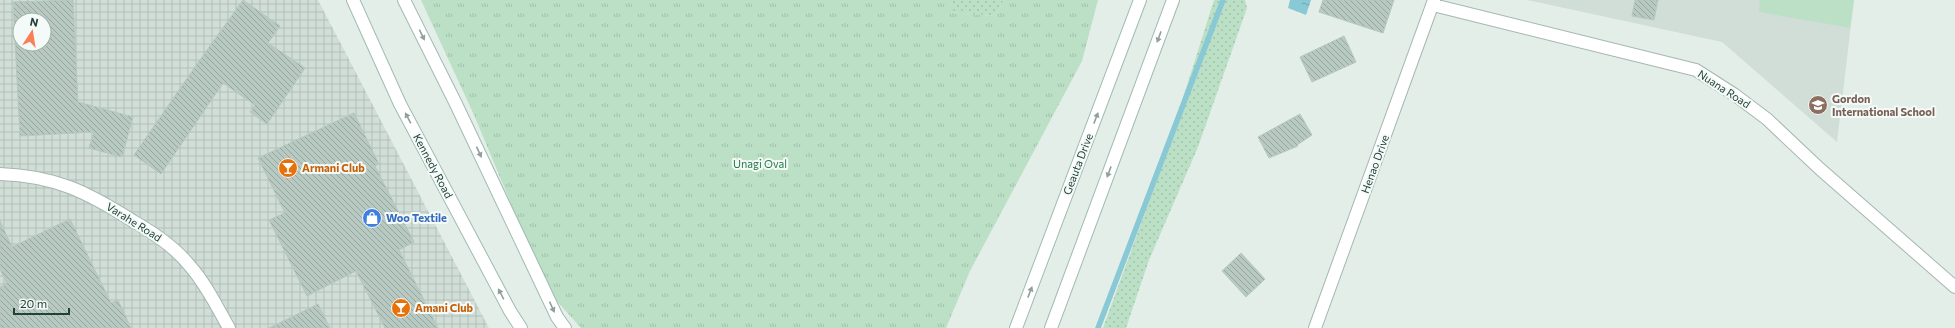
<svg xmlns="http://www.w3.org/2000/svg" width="1955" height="328" font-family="Commissioner,sans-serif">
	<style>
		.built { fill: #d1ded8 }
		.industrial { fill: url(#industrial-grid); fill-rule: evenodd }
		.grass { fill: url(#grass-dots) }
		.park { fill: url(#park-tufts) }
		.garden { fill: #bbe0c6 }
		.water { fill: url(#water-ripples) }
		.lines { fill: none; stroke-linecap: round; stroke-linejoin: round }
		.stream { stroke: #89c9d6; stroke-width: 5.5 }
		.building { fill: url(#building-back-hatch); stroke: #b5c8c1; fill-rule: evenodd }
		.minor-casing { stroke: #a5b7b1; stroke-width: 14 }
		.secondary-casing { stroke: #a1bab2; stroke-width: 14 }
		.minor { stroke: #fff; stroke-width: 12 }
		.secondary { stroke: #fff; stroke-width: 12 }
		.oneway { fill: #90a09c }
		.labels { text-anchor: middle; stroke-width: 4; stroke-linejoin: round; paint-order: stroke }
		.street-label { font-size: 11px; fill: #224139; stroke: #f4faf7 }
		.education-label { font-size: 11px; font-weight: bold; fill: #785e54; stroke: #f4faf7; text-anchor: start }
		.park-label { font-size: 11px; fill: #297a49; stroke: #f4faf7 }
		.food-label { font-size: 11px; font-weight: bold; fill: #c56008; stroke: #f4faf7; text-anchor: start }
		.shop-label { font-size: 11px; font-weight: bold; fill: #366cbe; stroke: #f4faf7; text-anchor: start }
	</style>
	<defs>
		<pattern id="industrial-grid" width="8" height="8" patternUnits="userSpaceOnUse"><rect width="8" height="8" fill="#d1ded8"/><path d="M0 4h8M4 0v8" fill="none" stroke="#b3c0ba"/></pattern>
		<pattern id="grass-dots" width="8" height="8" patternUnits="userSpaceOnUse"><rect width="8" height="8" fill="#bbe0c6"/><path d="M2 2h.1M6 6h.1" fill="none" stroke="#a0c1ab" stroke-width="1.8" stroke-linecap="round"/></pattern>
		<pattern id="park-tufts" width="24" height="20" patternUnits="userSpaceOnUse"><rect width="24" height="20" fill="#bbe0c6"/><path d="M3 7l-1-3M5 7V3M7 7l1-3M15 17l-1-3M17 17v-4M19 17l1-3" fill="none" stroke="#a0c1ab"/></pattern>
		<pattern id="water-ripples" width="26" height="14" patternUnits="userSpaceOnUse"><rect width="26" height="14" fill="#89c9d6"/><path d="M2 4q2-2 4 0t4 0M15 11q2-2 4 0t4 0" fill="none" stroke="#70a5af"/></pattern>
		<pattern id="building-back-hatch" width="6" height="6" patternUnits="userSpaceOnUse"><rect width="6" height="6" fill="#b8c9c2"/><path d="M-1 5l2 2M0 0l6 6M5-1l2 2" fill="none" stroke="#95a59f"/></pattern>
	</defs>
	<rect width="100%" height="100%" fill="#e3eee9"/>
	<path class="built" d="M1527 0H1854L1837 142 1722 42Z"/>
	<path class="industrial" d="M0 0H318L489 328H0ZM20 20H44V44H20Z"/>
	<path class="grass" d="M953 0H1004L995 16 949 12Z
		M1214 0H1245L1247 8 1198 147 1149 260 1126 328H1103L1158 177Z"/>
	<path class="park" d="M421 0H953L950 12 995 16 1004 0H1098L1082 61 970 271 946 328H581L547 290 474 115Z"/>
	<path class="garden" d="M1760 0H1854L1850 28 1759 12Z"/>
	<path class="water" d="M1290 0H1311L1306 15 1288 8Z"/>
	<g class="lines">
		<path class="stream" d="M1098 328 1223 0"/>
	</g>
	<path class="building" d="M73 0 78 102 133 117 122 157 89 148 94 132 20 136 13 2ZM20 20H44V44H20Z
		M243 0 280 26 268 43 305 68 267 124 250 112 255 105 223 83 161 174 134 155 197 64Z
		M1323 0H1394L1383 33 1319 12Z
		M1635 0H1658L1654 20 1632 16Z
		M1344 36 1356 62 1312 82 1300 57Z
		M354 113 379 164 375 166 414 242 399 250 438 328H385L356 271 307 296 269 220 285 213 258 158Z
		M1300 114 1312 135 1297 145 1298 146 1269 158 1258 137Z
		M70 219 111 303 118 300 131 328H0V287L7 284 0 269V221L12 247Z
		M1241 253 1265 279 1246 297 1222 271Z
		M318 304 330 328H269Z"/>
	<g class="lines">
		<g class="minor-casing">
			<path id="minor" d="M1433 5 1696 70 1735 95 1767 119 1820 169 1955 287
				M0 174C56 176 87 192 133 221 154 233 175 247 190 266 206 284 217 307 229 328
				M1315 328 1434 0"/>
		</g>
		<g class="secondary-casing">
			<path id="secondary" d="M353 0 400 104 510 311 521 328
				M404 0 456 104 557 317 565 328
				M1016 328 1140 0
				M1051 328 1173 0"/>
		</g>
		<use href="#minor" class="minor"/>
		<use href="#secondary" class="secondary"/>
	</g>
	<defs><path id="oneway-solid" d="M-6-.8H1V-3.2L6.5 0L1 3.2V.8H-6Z"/></defs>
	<g class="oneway">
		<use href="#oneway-solid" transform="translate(422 35) rotate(64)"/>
		<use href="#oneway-solid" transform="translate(1159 37) rotate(110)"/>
		<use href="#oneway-solid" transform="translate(408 118) rotate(-118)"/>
		<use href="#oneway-solid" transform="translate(1096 118) rotate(-69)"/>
		<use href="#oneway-solid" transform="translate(479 152) rotate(65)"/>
		<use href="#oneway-solid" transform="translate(1109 172) rotate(110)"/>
		<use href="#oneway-solid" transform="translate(1030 292) rotate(-69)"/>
		<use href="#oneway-solid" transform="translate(501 294) rotate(-118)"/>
		<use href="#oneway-solid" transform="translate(552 307) rotate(65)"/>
	</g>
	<defs>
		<g id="school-disc" transform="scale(1)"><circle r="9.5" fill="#8d6e63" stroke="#f4faf7"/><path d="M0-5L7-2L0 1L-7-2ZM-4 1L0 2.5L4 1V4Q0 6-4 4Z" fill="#fff"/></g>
		<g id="bar-disc" transform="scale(1)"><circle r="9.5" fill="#e8710a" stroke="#f4faf7"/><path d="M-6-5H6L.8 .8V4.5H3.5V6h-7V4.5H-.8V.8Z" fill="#fff"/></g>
		<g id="shop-disc" transform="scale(1)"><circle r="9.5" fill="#3f7fe0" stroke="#f4faf7"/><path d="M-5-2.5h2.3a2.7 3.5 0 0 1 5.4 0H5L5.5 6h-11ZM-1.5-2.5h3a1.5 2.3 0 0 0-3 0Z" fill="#fff"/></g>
	</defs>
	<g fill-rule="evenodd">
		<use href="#school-disc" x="1818" y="105"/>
		<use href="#bar-disc" x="288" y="168"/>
		<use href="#shop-disc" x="372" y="218"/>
		<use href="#bar-disc" x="401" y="308"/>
	</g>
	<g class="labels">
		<g class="street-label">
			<text transform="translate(1724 89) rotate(33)" y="4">Nuana Road</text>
			<text transform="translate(1078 164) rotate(-69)" y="4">Geauta Drive</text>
			<text transform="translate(1375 164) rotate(-70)" y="4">Henao Drive</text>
			<text transform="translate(433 166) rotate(62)" y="4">Kennedy Road</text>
			<text transform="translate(134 222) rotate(32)" y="4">Varahe Road</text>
		</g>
		<g class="education-label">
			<text x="1832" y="103">Gordon<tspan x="1832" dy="13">International School</tspan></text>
		</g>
		<g class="park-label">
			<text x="760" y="168">Unagi Oval</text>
		</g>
		<g class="food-label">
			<text x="302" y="172">Armani Club</text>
			<text x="415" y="312">Amani Club</text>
		</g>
		<g class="shop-label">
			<text x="386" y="222">Woo Textile</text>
		</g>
	</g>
	<g transform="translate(32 32) rotate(12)"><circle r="19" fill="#f4faf7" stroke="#a0b0ab"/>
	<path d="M0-3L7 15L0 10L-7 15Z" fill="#fa7f56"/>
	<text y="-6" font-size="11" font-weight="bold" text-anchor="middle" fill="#224139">N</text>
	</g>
	<path d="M14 308v6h55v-6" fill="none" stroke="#224139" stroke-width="2"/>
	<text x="20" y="308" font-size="12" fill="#224139" stroke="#f4faf7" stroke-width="3" paint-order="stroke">20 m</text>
</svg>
